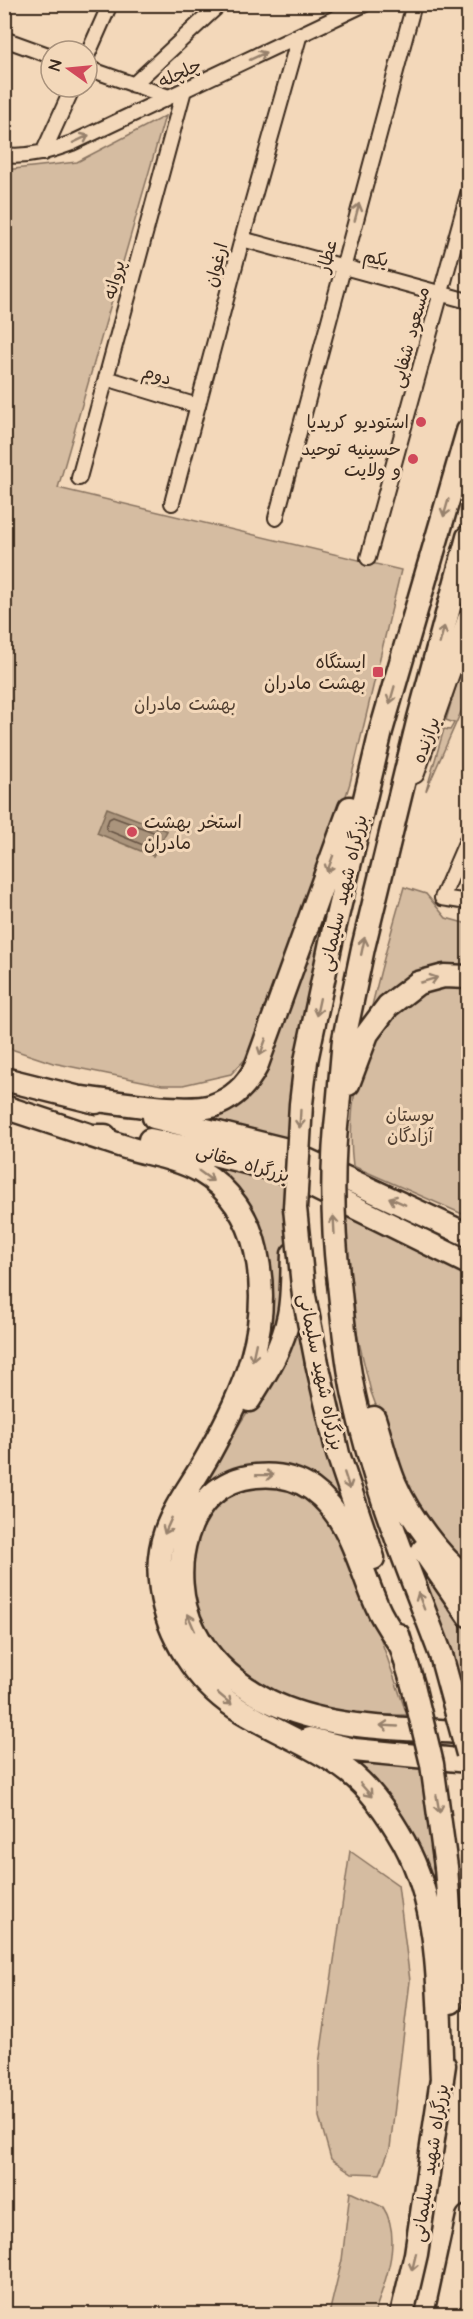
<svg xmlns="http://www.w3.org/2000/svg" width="473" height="2319" font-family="'Architects Daughter','Playpen Sans Arabic',sans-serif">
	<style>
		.green { fill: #d5bca1; stroke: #887360; stroke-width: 1.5 }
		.water { fill: #aa947c; stroke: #7e6a56; stroke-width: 1.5 }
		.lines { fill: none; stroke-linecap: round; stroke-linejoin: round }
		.shore { stroke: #675444; stroke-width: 1.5 }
		.minor-casing { stroke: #3b2a1e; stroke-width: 18 }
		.secondary-casing { stroke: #3b2a1e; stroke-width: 24 }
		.trunk-casing { stroke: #3b2a1e; stroke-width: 27 }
		.minor { stroke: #f3d8ba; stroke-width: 14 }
		.secondary { stroke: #f3d8ba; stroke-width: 20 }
		.trunk { stroke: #f3d8ba; stroke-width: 22 }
		.trunk-bridge-casing { stroke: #3b2a1e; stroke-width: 27; stroke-linecap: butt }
		.trunk-bridge { stroke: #f3d8ba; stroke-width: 22 }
		.oneway { stroke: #97816c }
		.poi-dot { fill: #d1495b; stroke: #f3d8ba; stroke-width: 2 }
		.labels { text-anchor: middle; stroke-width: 6; stroke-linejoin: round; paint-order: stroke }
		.street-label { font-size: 18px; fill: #3b2a1e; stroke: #f3d8ba }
		.poi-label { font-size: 18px; fill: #3b2a1e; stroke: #f3d8ba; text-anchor: end }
		.park-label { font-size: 18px; fill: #524032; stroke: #f3d8ba }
	</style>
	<rect width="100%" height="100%" fill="#f3d8ba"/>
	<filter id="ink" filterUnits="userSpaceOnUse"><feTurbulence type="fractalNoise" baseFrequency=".0167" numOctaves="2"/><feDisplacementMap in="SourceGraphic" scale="12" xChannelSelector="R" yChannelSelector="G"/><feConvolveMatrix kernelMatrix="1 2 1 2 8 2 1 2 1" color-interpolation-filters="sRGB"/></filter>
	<g filter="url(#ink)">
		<path class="green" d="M165 116 58 488 401 570 350 783 323 868 259 1045 231 1074 183 1085H162L53 1063 5 1047V170L77 162Z
			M468 645V696L426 791 444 729 450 730 454 723 446 720Z
			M337 857 321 958 294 1062 287 1144 163 1111 233 1102Z
			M404 887 426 894 446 918 468 924 467 1216 353 1166C348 1127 354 1091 362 1052 373 995 388 943 404 887Z
			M154 1147 287 1181V1306L282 1331 251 1376 253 1225Z
			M342 1205 437 1255 468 1275V1571L411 1500 371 1392 353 1317Z
			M294 1292 378 1596 307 1481 214 1487 178 1590 237 1687 413 1737 416 1747 385 1745 304 1730 287 1724 246 1703 168 1582 171 1542 200 1485 270 1377Z
			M251 1481 309 1492 350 1550 407 1715H356L292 1704 224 1665 186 1588 204 1510Z
			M392 1494 425 1565 468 1623V1713Z
			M352 1756 419 1760 432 1830 440 1934 432 1905 351 1770Z
			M350 1851 398 1885 410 1981 390 2148 380 2174 352 2173 331 2159 319 2117V2064Z
			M350 2192 383 2207C403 2238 385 2283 374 2314H329L342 2260Z"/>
		<path class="water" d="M107 808 167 831 153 856 97 833Z"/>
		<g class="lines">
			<path class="shore" d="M113 817 156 833 157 837 151 846 148 847 107 830 106 827 109 819Z"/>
			<g class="minor-casing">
				<path id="minor" d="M4 39 51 56
					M87 56 110 4
					M87 68 169 97
					M133 85 220 4
					M43 153 73 87
					M4 155C29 158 50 151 72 143L365 4
					M242 239 468 301
					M106 378 198 406
					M79 478 184 90
					M172 503 242 239 299 37
					M276 518 414 4
					M368 558 468 194
					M468 838 442 898 468 902"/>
			</g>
			<g class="secondary-casing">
				<path id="secondary" d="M414 773 468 619"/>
			</g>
			<g class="trunk-casing">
				<path id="trunk" d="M306 1061 331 942 381 731 468 431
					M4 1079 96 1102
					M348 1084 367 1034 388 1006 418 983 444 976 468 977
					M82 1098C114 1102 184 1114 212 1106 233 1099 246 1086 256 1067L350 808
					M4 1107 92 1136H105
					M338 1107 344 1039 363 948 419 718 468 537
					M154 1117 283 1149 468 1235
					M92 1136C105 1140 118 1145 132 1149 154 1155 179 1159 200 1171 229 1188 249 1218 256 1251 273 1328 245 1388 209 1454 182 1503 152 1529 161 1590 167 1635 197 1682 235 1707 272 1731 314 1745 349 1772 371 1789 390 1817 404 1842 443 1914 438 2000 442 2080
					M150 1140 198 1150 281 1171 468 1263
					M339 1283C343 1321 346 1359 354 1396 373 1486 409 1570 441 1655
					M317 1363 338 1454 373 1558
					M249 1400C266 1373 283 1347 289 1315 293 1295 292 1274 293 1254
					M374 1418C381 1440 386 1463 395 1484 407 1512 442 1562 468 1577
					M423 1550 468 1615
					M398 1635 413 1685
					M403 1649C394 1635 383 1621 377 1606 359 1566 350 1516 312 1489 295 1477 276 1474 256 1476 183 1482 166 1576 194 1630 210 1662 237 1685 269 1701 329 1731 403 1727 468 1733
					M309 1739 354 1750 468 1761
					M446 1867 452 1950 451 2002
					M402 2314 416 2254 444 2065
					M447 2314 468 2217
					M465 2314 468 2307"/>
			</g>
			<use href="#minor" class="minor"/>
			<use href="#secondary" class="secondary"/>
			<use href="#trunk" class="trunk"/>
			<g class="trunk-bridge-casing">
				<path id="trunk-bridge" d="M306 1061 301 1104 295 1208 304 1296 317 1363
					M338 1107C331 1167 332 1224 339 1283
					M441 1655 468 1754
					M413 1685 432 1764 446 1867"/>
			</g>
			<use href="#trunk-bridge" class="trunk-bridge"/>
		</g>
		<defs><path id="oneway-shaft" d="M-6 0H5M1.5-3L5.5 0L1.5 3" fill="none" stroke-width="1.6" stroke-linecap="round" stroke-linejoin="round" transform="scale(1.5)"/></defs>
		<g class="oneway">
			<use href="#oneway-shaft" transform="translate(258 56) rotate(-25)"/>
			<use href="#oneway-shaft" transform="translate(81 139) rotate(-25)"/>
			<use href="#oneway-shaft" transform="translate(357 212) rotate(-75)"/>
			<use href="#oneway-shaft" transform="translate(446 508) rotate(106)"/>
			<use href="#oneway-shaft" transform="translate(442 635) rotate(-75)"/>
			<use href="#oneway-shaft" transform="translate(392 695) rotate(106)"/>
			<use href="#oneway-shaft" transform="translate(330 864) rotate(110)"/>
			<use href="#oneway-shaft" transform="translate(363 946) rotate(-78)"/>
			<use href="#oneway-shaft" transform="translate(429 980) rotate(-17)"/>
			<use href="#oneway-shaft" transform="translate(318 1007) rotate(102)"/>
			<use href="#oneway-shaft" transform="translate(263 1047) rotate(110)"/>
			<use href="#oneway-shaft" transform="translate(300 1119) rotate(93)"/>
			<use href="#oneway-shaft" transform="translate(206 1176) rotate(36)"/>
			<use href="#oneway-shaft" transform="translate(397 1201) rotate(-156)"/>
			<use href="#oneway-shaft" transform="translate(334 1225) rotate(-93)"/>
			<use href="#oneway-shaft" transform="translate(254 1352) rotate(102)"/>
			<use href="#oneway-shaft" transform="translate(265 1475) rotate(-1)"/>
			<use href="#oneway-shaft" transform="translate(347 1481) rotate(72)"/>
			<use href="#oneway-shaft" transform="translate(168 1526) rotate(114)"/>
			<use href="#oneway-shaft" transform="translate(421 1601) rotate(-111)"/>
			<use href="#oneway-shaft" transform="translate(191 1622) rotate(-113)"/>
			<use href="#oneway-shaft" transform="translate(225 1699) rotate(40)"/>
			<use href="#oneway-shaft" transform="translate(389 1726) rotate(-177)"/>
			<use href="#oneway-shaft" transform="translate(366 1790) rotate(49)"/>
			<use href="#oneway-shaft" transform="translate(438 1804) rotate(80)"/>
			<use href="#oneway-shaft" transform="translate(414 2262) rotate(103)"/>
		</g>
	</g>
	<g class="poi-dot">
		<circle cx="421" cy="422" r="6"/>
		<circle cx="413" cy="459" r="6"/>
		<rect x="372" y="666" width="12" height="12" rx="3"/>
		<circle cx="132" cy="832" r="6"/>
	</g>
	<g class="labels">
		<g class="street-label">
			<text transform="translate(180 73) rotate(-25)" y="6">چلچله</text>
			<text transform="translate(327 256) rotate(-75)" y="6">عطار</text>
			<text transform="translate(376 258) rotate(13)" y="6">یکم</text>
			<text transform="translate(216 265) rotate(-75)" y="6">ارغوان</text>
			<text transform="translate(114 280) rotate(-75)" y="6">پروانه</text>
			<text transform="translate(410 337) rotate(-75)" y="6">مسعود شفاپی</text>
			<text transform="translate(157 375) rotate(17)" y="6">دوم</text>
			<text transform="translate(426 740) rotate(-70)" y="6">برازنده</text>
			<text transform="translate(343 893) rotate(-77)" y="6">بزرگراه شهید سلیمانی</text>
			<text transform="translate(243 1163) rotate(16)" y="6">بزرگراه حقانی</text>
			<text transform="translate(321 1372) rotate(78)" y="6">بزرگراه شهید سلیمانی</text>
			<text transform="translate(430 2163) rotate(-81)" y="6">بزرگراه شهید سلیمانی</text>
		</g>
		<g class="poi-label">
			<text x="409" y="428">استودیو کریدیا</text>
			<text x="401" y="455">حسینیه توحید<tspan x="401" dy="21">و ولایت</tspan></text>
			<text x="366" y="668">ایستگاه<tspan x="366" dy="21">بهشت مادران</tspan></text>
			<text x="144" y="828" text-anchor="start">استخر بهشت<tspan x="144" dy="21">مادران</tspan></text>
		</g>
		<g class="park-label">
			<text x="185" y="710">بهشت مادران</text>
			<text x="410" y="1121">بوستان<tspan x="410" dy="21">آزادگان</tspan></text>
		</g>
	</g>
	<rect width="473" height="2319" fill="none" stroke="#f3d8ba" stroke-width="24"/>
	<rect x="12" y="12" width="449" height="2295" fill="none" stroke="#3b2a1e" stroke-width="2" filter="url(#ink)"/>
	<g transform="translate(69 69) rotate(285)"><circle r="28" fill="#f3d8ba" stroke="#a9927c" stroke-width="1.5"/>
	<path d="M0-4.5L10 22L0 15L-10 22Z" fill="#d1495b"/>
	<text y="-9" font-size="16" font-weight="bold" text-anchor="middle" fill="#3b2a1e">N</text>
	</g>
</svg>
